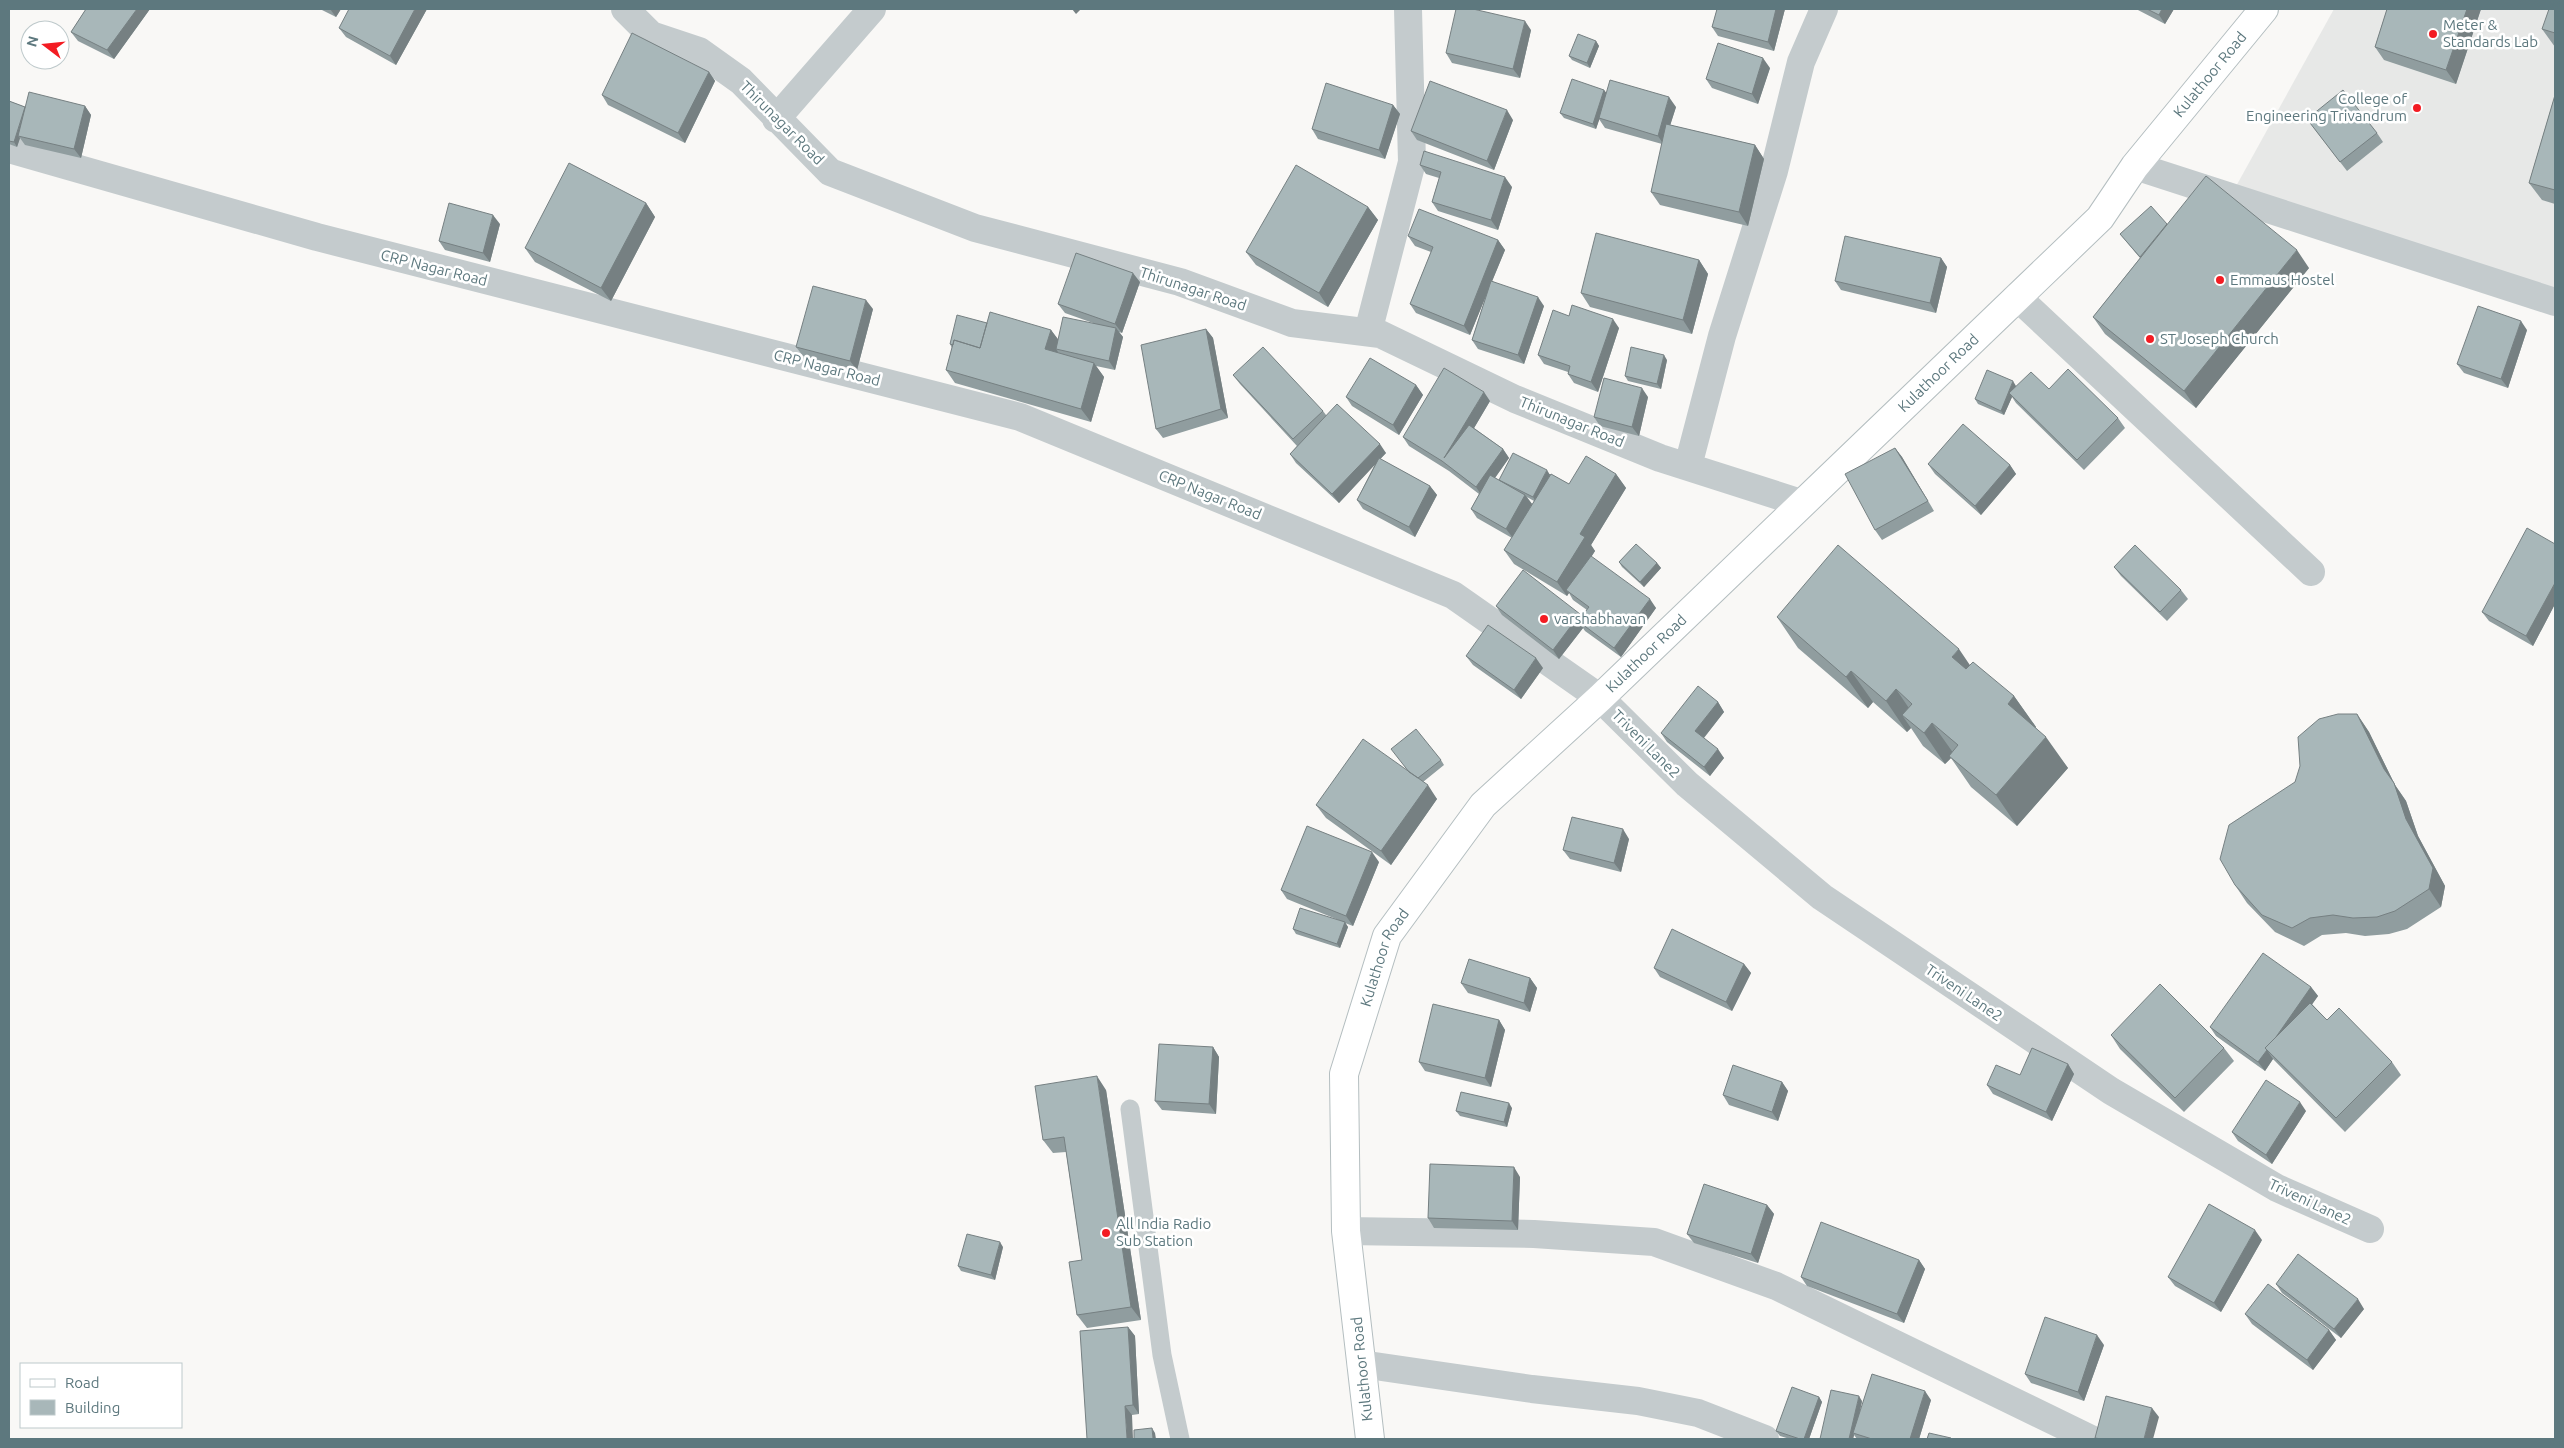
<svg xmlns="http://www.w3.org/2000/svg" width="2564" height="1448" font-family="Ubuntu,sans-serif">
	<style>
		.built { fill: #e7e8e7 }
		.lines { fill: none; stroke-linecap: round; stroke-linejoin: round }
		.secondary-casing { stroke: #b4bec0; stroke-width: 30 }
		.lane { stroke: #c4cbcd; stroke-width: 19 }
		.street { stroke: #c4cbcd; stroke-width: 28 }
		.secondary { stroke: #fff; stroke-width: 28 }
		.wall { fill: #909d9f; fill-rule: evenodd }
		.shaded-wall { fill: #768082 }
		.building { fill: #a8b7b9; stroke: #768082 }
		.poi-dot { fill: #f31c23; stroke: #fff; stroke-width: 2 }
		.labels { text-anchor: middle; stroke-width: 5; stroke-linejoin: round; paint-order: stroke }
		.poi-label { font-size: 15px; fill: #5d787e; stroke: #fff; text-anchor: start }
		.street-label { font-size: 15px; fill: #5d787e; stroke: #fff }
	</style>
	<rect width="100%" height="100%" fill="#f9f8f6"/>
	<path class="built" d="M2334 9H2555V308L2224 208Z"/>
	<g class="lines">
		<g class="secondary-casing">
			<g id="secondary">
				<path id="s1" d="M1370 1439 1346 1231 1344 1074 1387 936 1483 805 1600 698 2100 218 2135 166 2264 9"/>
			</g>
		</g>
		<path class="lane" d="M1130 1109 1162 1355 1180 1439"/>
		<path class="street" d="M625 9 651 35 699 51 741 81 830 172 975 228 1180 282 1292 323 1380 334 1515 399 1660 458 1801 503
			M776 119 872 9
			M9 149 317 237 1020 417 1453 595 1600 698 1687 784 1822 897 2111 1091 2277 1188 2370 1229
			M2135 166 2555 302
			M2017 297 2311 572
			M1368 332 1412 162 1408 9
			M1688 466 1722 336 1774 171 1801 62 1824 9
			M1346 1231 1534 1234 1654 1242 1776 1286 2091 1439
			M1361 1364 1532 1389 1638 1401 1698 1413 1765 1439"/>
		<use href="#secondary" class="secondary"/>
	</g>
	<path class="wall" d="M86 9H150L114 59 78 41 71 32Z
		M320 9H341L336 17Z
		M427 9 396 65 346 37 339 28Z
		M1717 9H1785L1774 51 1718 36 1712 27Z
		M2136 9H2174L2165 24Z
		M2387 9H2481L2456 84 2384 60 2375 47Z
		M2555 9V47L2542 29Z
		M1531 30 1520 78 1452 63 1446 53Z
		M1596 41 1599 46 1590 68 1572 60 1569 56Z
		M1770 68 1758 104 1712 88 1706 79Z
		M709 72 715 81 685 143 608 105 602 95Z
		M1604 90 1606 93 1676 107 1670 125 1755 145 1764 159 1748 226 1660 205 1651 192 1662 144 1605 128 1599 119 1596 129 1564 118 1560 113Z
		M2555 95V204L2542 200 2529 183Z
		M9 101 25 107 85 106 91 115 81 158 25 145 20 138 17 147 9 144Z
		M1393 105 1400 114 1385 159 1318 139 1312 129Z
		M2307 119 2377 133 2383 142 2347 171Z
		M1513 120 1494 170 1417 140 1411 131Z
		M1420 165 1512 187 1498 230 1438 211 1432 202 1439 178 1426 174Z
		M646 203 655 217 611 301 535 262 525 248Z
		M1368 207 1378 220 1328 307 1256 265 1246 252Z
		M500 224 490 262 445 250 439 241Z
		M2167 224 2309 268 2196 408 2105 334 2093 317 2140 258 2120 234Z
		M1408 236 1498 240 1505 250 1492 281 1544 306 1524 364 1478 349 1472 340 1487 293 1470 335 1416 313 1410 304 1431 252 1415 246Z
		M1941 258 1947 267 1936 313 1841 290 1835 281Z
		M1699 260 1708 274 1692 334 1590 307 1581 293Z
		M1140 282 1122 333 1119 332 1123 337 1115 370 1096 366 1104 377 1091 422 955 383 946 370 952 348 950 344 987 323 1051 330 1058 340 1093 323 1065 313 1058 304Z
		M873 309 857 370 803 356 796 347Z
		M1569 316 1619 328 1598 392 1574 383 1568 374V372L1544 364 1538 355Z
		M1206 329 1213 338 1228 418 1163 438 1156 429Z
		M2527 330 2508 388 2464 373 2457 364Z
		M1667 360 1661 389 1628 381 1625 376Z
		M1233 375 1323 411 1326 415 1386 453 1380 459 1430 486 1437 495 1415 537 1363 509 1357 500 1375 464 1339 503 1296 463 1290 454 1297 446 1240 384Z
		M1416 385 1423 395 1399 435 1352 406 1346 397Z
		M2016 386V387L2049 389 2118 418 2125 428 2084 470 2016 403 2012 397 2004 415 1978 404 1975 399Z
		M1648 397 1639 436 1600 426 1594 417Z
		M1490 401 1474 428 1503 449 1509 458 1495 478 1499 480 1550 474 1569 484 1616 474 1626 488 1591 545 1595 551 1591 557 1656 608 1621 657 1585 631 1583 628 1559 659 1502 615 1496 606 1580 614 1582 617 1587 610 1573 600 1569 593 1567 596 1514 564 1504 550 1512 538 1477 518 1471 509 1479 494 1449 471 1409 446 1403 437ZM1527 497 1534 501 1526 515 1532 504Z
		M1895 448 1902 457 1934 511 1882 540 1875 530Z
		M1928 464 2010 465 2016 474 1981 515 1935 474Z
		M2555 544V604L2533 646 2489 621 2482 612Z
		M1619 562 1657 563 1661 568 1644 587 1622 567Z
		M2114 567 2181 590 2188 599 2167 621 2121 576Z
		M1777 617 1970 665 2014 696 2036 727V728L2068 768 2017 826 1971 787 1951 758 1945 764 1923 746 1911 728 1907 732 1873 702 1868 708 1798 648Z
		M1466 656 1543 668 1521 699 1473 665Z
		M1718 702 1724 712 1704 738 1724 758 1710 776 1667 742 1661 733Z
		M2357 714 2369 732 2395 785 2406 801 2418 836 2445 886 2441 907 2407 929 2389 934 2365 936 2346 933 2322 935 2304 946 2275 932 2247 903 2235 885 2295 782Z
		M1441 760 1444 765 1423 782 1437 799 1391 865 1326 818 1316 805Z
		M1629 839 1621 872 1570 859 1563 850Z
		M1379 862 1353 926 1345 923 1348 927 1340 948 1296 934 1293 929 1341 921 1287 899 1281 890Z
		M1744 964 1751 973 1732 1011 1660 977 1654 968Z
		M1530 978 1537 988 1530 1012 1468 993 1461 983Z
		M2311 987 2318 996 2312 1004 2327 1020 2392 1062 2401 1075 2345 1132 2273 1059 2265 1071 2216 1036 2210 1027Z
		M1499 1020 1505 1030 1491 1087 1425 1071 1419 1062Z
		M2111 1035 2224 1048 2234 1061 2184 1112 2120 1049Z
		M1213 1047 1219 1057 1216 1114 1162 1110 1155 1101Z
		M2068 1064 2074 1074 2052 1121 1993 1094 1987 1085 2020 1075Z
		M1782 1082 1788 1091 1778 1121 1729 1105 1723 1095Z
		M1106 1090 1141 1320 1087 1328 1077 1315 1082 1260 1066 1152 1053 1153 1043 1140Z
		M1512 1108 1507 1127 1460 1116 1456 1111Z
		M2306 1111 2272 1164 2238 1141 2232 1132Z
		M1520 1177 1518 1230 1434 1228 1428 1218Z
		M1767 1205 1774 1214 1758 1263 1694 1243 1687 1234Z
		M2262 1240 2221 1312 2175 1286 2168 1277Z
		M1003 1247 995 1280 961 1271 958 1266Z
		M1919 1260 1925 1269 1904 1323 1807 1286 1801 1277Z
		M2276 1284 2364 1309 2341 1338 2282 1293Z
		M2245 1314 2329 1330 2336 1340 2313 1370 2252 1324Z
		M1128 1327 1135 1336 1139 1414 1132 1415 1087 1439Z
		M2104 1345 2084 1401 2031 1383 2025 1374Z
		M1819 1397 1822 1402 1809 1439H1790L1780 1436 1776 1431Z
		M1931 1400 1919 1439H1857L1854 1435 1853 1439H1820L1862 1401 1860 1411Z"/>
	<path class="shaded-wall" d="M137 9H150L114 59 107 50Z
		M330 9H341L336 17Z
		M415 9H427L396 65 390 56Z
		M1072 9H1081L1076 14Z
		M1776 9H1785L1774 51 1768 42Z
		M2162 9H2174L2165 24 2159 15Z
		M2467 9H2481L2456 84 2446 70Z
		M1525 21 1531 30 1520 78 1513 69Z
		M1596 41 1599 46 1590 68 1587 63Z
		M1763 58 1770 68 1758 104 1752 94Z
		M709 72 715 81 685 143 678 133Z
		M1604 90 1608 95 1596 129 1593 124Z
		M1669 97 1676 107 1664 145 1658 136Z
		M1393 105 1400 114 1385 159 1379 150Z
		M85 106 91 115 81 158 74 149Z
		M26 107 18 136 20 138 17 147 14 142Z
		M1507 110 1513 120 1494 170 1487 161Z
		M1755 145 1764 159 1748 226 1739 212Z
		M1505 177 1512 187 1498 230 1491 220Z
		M646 203 655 217 611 301 601 288Z
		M1368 207 1378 220 1328 307 1319 293Z
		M493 215 500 224 490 262 483 253Z
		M1498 240 1505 250 1470 335 1464 326Z
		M2297 250 2309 268 2196 408 2184 391Z
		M1941 258 1947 267 1936 313 1930 303Z
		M1699 260 1708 274 1692 334 1683 320Z
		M1133 273 1140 282 1122 333 1115 324Z
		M1538 297 1544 306 1524 364 1518 355Z
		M866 300 873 309 857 370 850 361Z
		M1613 319 1619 328 1598 392 1591 382Z
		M2521 321 2527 330 2508 388 2501 379Z
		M1116 328 1123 337 1115 370 1109 361Z
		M1206 329 1213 338 1228 418 1221 409Z
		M1051 330 1061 343 1056 349 1058 352 1055 363 1045 349Z
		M1664 355 1667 360 1661 389 1657 384Z
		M1094 363 1104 377 1091 422 1081 409Z
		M2013 381 2016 386 2012 396 2009 393 2012 397 2004 415 2001 411Z
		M1416 385 1423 395 1399 435 1393 425Z
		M1642 388 1648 397 1639 436 1632 427Z
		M1484 392 1490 401 1451 467 1444 458Z
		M1380 444 1386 453 1339 503 1332 494Z
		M1895 448 1902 457 1934 511 1928 501Z
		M1503 449 1509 458 1482 496 1476 487Z
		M2010 465 2016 474 1981 515 1975 506Z
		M1547 470 1550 475 1536 502 1533 497Z
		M1616 474 1626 488 1591 545 1595 551 1569 592 1566 590 1569 593 1567 596 1557 582 1580 534Z
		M1430 486 1437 495 1415 537 1409 527Z
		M1525 495 1532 504 1513 538 1506 529Z
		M1657 563 1661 568 1644 587 1640 582Z
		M2555 583V604L2533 646 2526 636Z
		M1650 599 1656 608 1621 657 1614 648Z
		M1580 614 1586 623 1578 621 1583 628 1559 659 1553 650Z
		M1959 649 1980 680 1974 688 1952 657Z
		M1536 658 1543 668 1521 699 1514 690Z
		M1851 671 1873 702 1868 708 1846 677Z
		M1896 689 1917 720 1902 715 1911 728 1907 732 1886 701Z
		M2014 696 2036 727 2029 735 2008 704Z
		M1718 702 1724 712 1702 740 1695 731Z
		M2357 714 2369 732 2395 785 2406 801 2418 836 2445 886 2441 907 2429 889 2384 769Z
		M1932 723 1954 754 1949 756 1951 758 1945 764 1924 733Z
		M2046 737 2068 768 2017 826 1996 795Z
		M1718 749 1724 758 1710 776 1704 767Z
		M1428 785 1437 799 1391 865 1381 851Z
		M1623 829 1629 839 1621 872 1614 863Z
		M1372 852 1379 862 1353 926 1346 916Z
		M1345 922 1348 927 1340 948 1337 944Z
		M1744 964 1751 973 1732 1011 1726 1002Z
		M1530 978 1537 988 1530 1012 1524 1003Z
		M2311 987 2318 996 2275 1057 2267 1050Z
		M1499 1020 1505 1030 1491 1087 1485 1078Z
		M1213 1047 1219 1057 1216 1114 1209 1104Z
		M2267 1050 2273 1059 2265 1071 2258 1062Z
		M2068 1064 2074 1074 2052 1121 2046 1112Z
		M1097 1076 1106 1090 1141 1320 1131 1307Z
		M1782 1082 1788 1091 1778 1121 1772 1112Z
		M2300 1102 2306 1111 2272 1164 2266 1155Z
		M1509 1103 1512 1108 1507 1127 1504 1122Z
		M1514 1167 1520 1177 1518 1230 1512 1221Z
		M1767 1205 1774 1214 1758 1263 1751 1254Z
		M2255 1230 2262 1240 2221 1312 2214 1303Z
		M1000 1242 1003 1247 995 1280 991 1275Z
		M1919 1260 1925 1269 1904 1323 1897 1314Z
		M2358 1299 2364 1309 2341 1338 2334 1329Z
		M1128 1327 1135 1336 1139 1414 1133 1405Z
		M2329 1330 2336 1340 2313 1370 2307 1360Z
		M2097 1335 2104 1345 2084 1401 2078 1392Z
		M1925 1391 1931 1400 1919 1439H1910Z
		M1859 1396 1862 1401 1855 1434 1853 1433 1854 1435 1853 1439H1849Z
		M1819 1397 1822 1402 1809 1439H1804Z
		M1125 1406 1132 1415 1133 1439H1127Z
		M2152 1408 2159 1417 2153 1439H2144Z
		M1152 1428 1155 1433 1156 1439H1153Z"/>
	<path class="building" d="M86 9H137L107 50 71 32Z
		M349 9H415L390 56 339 28Z
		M1456 9H1473L1525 21 1513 69 1446 53Z
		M1717 9H1776L1768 42 1712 27Z
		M2147 9H2162L2159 15Z
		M2387 9H2467L2446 70 2375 47Z
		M2549 9H2555V33L2542 29Z
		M632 33 709 72 678 133 602 95Z
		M1578 34 1596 41 1587 63 1569 56Z
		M1718 43 1763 58 1752 94 1706 79Z
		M1572 79 1604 90 1593 124 1560 113Z
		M1610 80 1669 97 1658 136 1599 118Z
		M1430 81 1507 110 1487 161 1411 131Z
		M1326 83 1393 105 1379 150 1312 129Z
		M2343 90 2377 133 2340 162 2307 119Z
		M29 92 85 106 74 149 18 136Z
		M2555 95V190L2529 183Z
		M9 101 25 107 14 142 9 141Z
		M1666 124 1755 145 1739 212 1651 192Z
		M1424 151 1505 177 1491 220 1432 202 1441 172 1420 165Z
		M569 163 646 203 601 288 525 248Z
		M1296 165 1368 207 1319 293 1246 252Z
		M2206 176 2297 250 2184 391 2093 317Z
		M449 203 493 215 483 253 439 241Z
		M2151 206 2167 224 2140 257 2120 234Z
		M1419 209 1498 240 1464 326 1410 304 1433 247 1408 236Z
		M1596 233 1699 260 1683 320 1581 293Z
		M1845 236 1941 258 1930 303 1835 281Z
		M1076 253 1133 273 1115 324 1058 304Z
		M1491 281 1538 297 1518 355 1472 340Z
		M813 286 866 300 850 361 796 347Z
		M1572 305 1613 319 1591 382 1568 374 1570 366 1538 355 1553 310 1569 316Z
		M2478 306 2521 321 2501 379 2457 364Z
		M990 312 1051 330 1045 349 1094 363 1081 409 946 370 954 340 980 348Z
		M957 315 987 323 980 348 954 340 953 345 950 344Z
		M1063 317 1116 328 1109 361 1056 349Z
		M1206 329 1221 409 1156 429 1141 345Z
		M1263 347 1323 411 1293 439 1233 375Z
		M1631 347 1664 355 1657 384 1625 376Z
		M1370 358 1416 385 1393 425 1346 397Z
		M1444 368 1484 392 1444 458 1469 425 1503 449 1476 487 1442 461 1403 437Z
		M2068 369 2118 418 2077 460 2009 393 2031 372 2049 389Z
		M1987 370 2013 381 2001 411 1975 399Z
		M1604 378 1642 388 1632 427 1594 417Z
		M1337 404 1380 444 1332 494 1290 454Z
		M1963 424 2010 465 1975 506 1928 464Z
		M1895 448 1928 501 1875 530 1845 474Z
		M1513 453 1547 470 1533 497 1499 480Z
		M1586 456 1616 474 1580 534 1585 537 1557 582 1504 550 1551 474 1569 484Z
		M1379 458 1430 486 1409 527 1357 500Z
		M1490 475 1525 495 1506 529 1471 509Z
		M2527 528 2555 544V583L2526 636 2482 612Z
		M1636 544 1657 563 1640 582 1619 562Z
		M1838 545 1959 649 1952 657 1966 669 1973 662 2014 696 2008 704 2046 737 1996 795 1949 756 1958 745 1932 723 1924 733 1902 715 1912 704 1896 689 1886 701 1851 671 1846 677 1777 617Z
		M2135 545 2181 590 2160 612 2114 567Z
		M1591 556 1650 599 1614 648 1578 621 1589 607 1566 590Z
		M1523 570 1580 614 1553 650 1496 606Z
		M1488 625 1536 658 1514 690 1466 656Z
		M1698 686 1718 702 1695 731 1718 749 1704 767 1661 733Z
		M2338 714H2357L2384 769 2394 783 2406 819 2433 868 2429 889 2395 911 2377 917 2353 918 2333 915 2310 918 2292 928 2262 915 2235 885 2220 859 2229 825 2295 782 2300 766 2298 737 2319 719Z
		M1416 729 1441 760 1418 778 1409 772 1391 749Z
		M1363 739 1428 785 1381 851 1316 805Z
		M1572 817 1623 829 1614 863 1563 850Z
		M1307 826 1372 852 1346 916 1281 890Z
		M1300 908 1345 922 1337 944 1293 929Z
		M1672 929 1744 964 1726 1002 1654 968Z
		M2263 953 2311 987 2276 1037 2265 1048 2267 1050 2258 1062 2210 1027Z
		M1469 959 1530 978 1524 1003 1461 983Z
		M2160 984 2224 1048 2175 1098 2111 1035Z
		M2310 1003 2327 1020 2339 1008 2392 1062 2336 1118 2265 1048Z
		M1433 1004 1499 1020 1485 1078 1419 1062Z
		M1159 1044 1213 1047 1209 1104 1155 1101Z
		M2032 1048 2068 1064 2046 1112 1987 1085 1996 1065 2020 1075Z
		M1733 1065 1782 1082 1772 1112 1723 1095Z
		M1097 1076 1131 1307 1077 1315 1069 1262 1082 1260 1064 1137 1043 1140 1035 1086Z
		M2266 1080 2300 1102 2266 1155 2232 1132Z
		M1461 1092 1509 1103 1504 1122 1456 1111Z
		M1430 1164 1514 1167 1512 1221 1428 1218Z
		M1704 1184 1767 1205 1751 1254 1687 1234Z
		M2209 1204 2255 1230 2214 1303 2168 1277Z
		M1821 1222 1919 1260 1897 1314 1801 1277Z
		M967 1234 1000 1242 991 1275 958 1266Z
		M2298 1254 2358 1299 2334 1329 2276 1284Z
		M2268 1284 2329 1330 2307 1360 2245 1314Z
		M2045 1317 2097 1335 2078 1392 2025 1374Z
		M1128 1327 1133 1405 1125 1406 1127 1439H1087L1080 1331Z
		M1872 1374 1925 1391 1910 1439H1872L1853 1433Z
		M1792 1387 1819 1397 1804 1439H1800L1776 1431Z
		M1831 1390 1859 1396 1849 1439H1820Z
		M2106 1396 2152 1408 2144 1439H2101L2095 1438Z
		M1152 1428 1153 1439H1134V1430Z
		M1929 1433 1951 1438 1950 1439H1927Z"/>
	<g class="poi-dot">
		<circle cx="2433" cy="34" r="5"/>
		<circle cx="2417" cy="108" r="5"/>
		<circle cx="2220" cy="280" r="5"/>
		<circle cx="2150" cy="339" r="5"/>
		<circle cx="1544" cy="619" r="5"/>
		<circle cx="1106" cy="1233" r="5"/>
	</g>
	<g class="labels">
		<g class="poi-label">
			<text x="2443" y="30">Meter &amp;<tspan x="2443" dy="17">Standards Lab</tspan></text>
			<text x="2407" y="104" text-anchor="end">College of<tspan x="2407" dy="17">Engineering Trivandrum</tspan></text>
			<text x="2230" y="285">Emmaus Hostel</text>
			<text x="2160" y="344">ST Joseph Church</text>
			<text x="1554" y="624">varshabhavan</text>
			<text x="1116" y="1229">All India Radio<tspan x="1116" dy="17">Sub Station</tspan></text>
		</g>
		<g class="street-label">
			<text dy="5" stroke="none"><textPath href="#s1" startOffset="1706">Kulathoor Road</textPath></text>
			<text transform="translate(782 123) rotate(45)" y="5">Thirunagar Road</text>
			<text transform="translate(434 268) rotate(14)" y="5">CRP Nagar Road</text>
			<text transform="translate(1193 289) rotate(18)" y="5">Thirunagar Road</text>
			<text transform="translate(827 368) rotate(14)" y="5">CRP Nagar Road</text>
			<text dy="5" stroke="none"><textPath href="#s1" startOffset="1301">Kulathoor Road</textPath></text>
			<text transform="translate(1572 422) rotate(22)" y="5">Thirunagar Road</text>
			<text transform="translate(1210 495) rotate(22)" y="5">CRP Nagar Road</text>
			<text dy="5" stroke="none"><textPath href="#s1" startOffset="896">Kulathoor Road</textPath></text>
			<text transform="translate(1646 744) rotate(45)" y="5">Triveni Lane2</text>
			<text dy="5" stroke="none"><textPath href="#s1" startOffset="490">Kulathoor Road</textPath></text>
			<text transform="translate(1964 993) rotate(34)" y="5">Triveni Lane2</text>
			<text transform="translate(2310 1202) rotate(25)" y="5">Triveni Lane2</text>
			<text transform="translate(1362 1369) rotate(-96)" y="5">Kulathoor Road</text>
		</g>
	</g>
	<rect width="2564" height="1448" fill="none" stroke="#5d787e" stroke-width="20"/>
	<rect x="20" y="1363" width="162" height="65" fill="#ffffff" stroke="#bec9cb"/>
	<rect x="30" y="1379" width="25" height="8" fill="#ffffff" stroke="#bec9cb"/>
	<text x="65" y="1388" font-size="15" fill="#5d787e">Road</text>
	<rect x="30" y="1400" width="25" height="15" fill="#a8b7b9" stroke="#bec9cb"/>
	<text x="65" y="1413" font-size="15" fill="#5d787e">Building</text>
	<g transform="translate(45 45) rotate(286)"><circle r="24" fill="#ffffff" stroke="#bec9cb"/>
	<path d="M0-4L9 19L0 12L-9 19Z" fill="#f31c23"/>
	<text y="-8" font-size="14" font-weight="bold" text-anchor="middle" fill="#5d787e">N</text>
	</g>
</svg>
